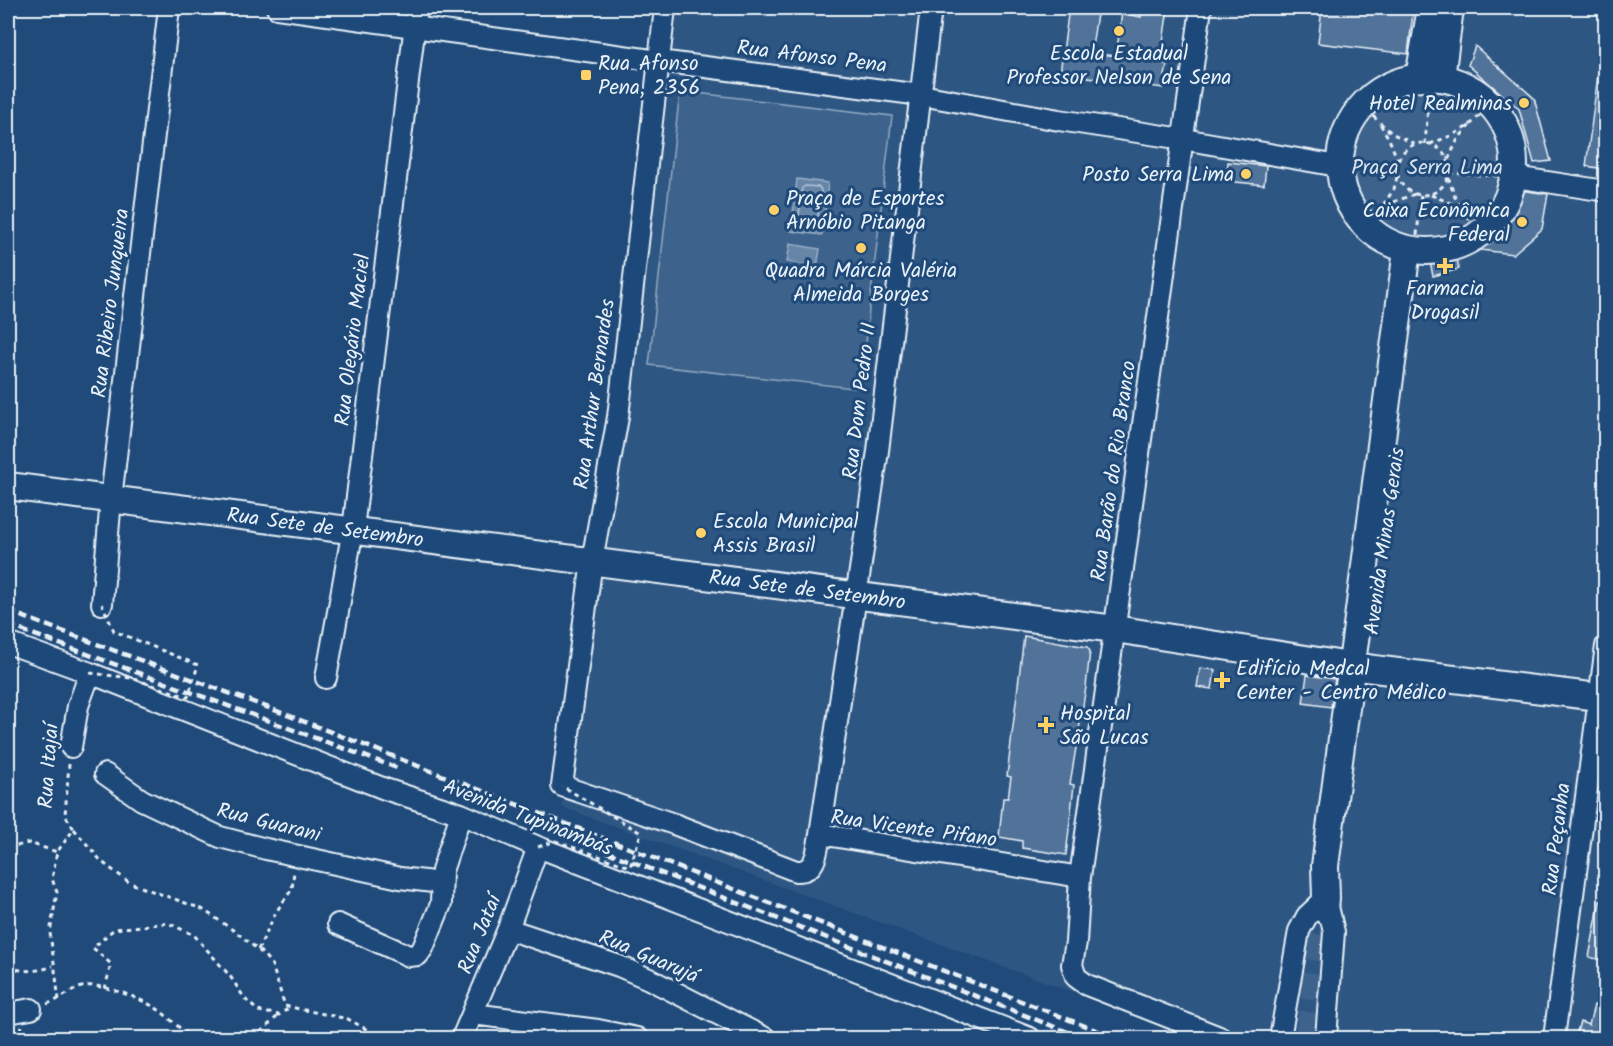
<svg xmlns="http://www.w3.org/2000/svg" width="1613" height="1046" font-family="Kalam,sans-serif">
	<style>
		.built { fill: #2e5683 }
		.green { fill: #3c628c; stroke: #92aac2; stroke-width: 1.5 }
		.water { fill: #6685a7; stroke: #9ab0c7; stroke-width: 1.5 }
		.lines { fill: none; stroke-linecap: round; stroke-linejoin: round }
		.shore { stroke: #b4c6d8; stroke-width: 1.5 }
		.building { fill: #517399; stroke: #e8f1f8; stroke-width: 1.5 }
		.major-tunnel { stroke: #3d638d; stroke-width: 26; stroke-dasharray: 26 13; stroke-linecap: butt }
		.minor-casing { stroke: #e8f1f8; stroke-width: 24 }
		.major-casing { stroke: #e8f1f8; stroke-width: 30 }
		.path { stroke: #e8f1f8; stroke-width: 3; stroke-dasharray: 4.5 4.5; stroke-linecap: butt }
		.minor { stroke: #1f4a7a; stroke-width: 20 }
		.major { stroke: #1f4a7a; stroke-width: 26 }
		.rail { stroke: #e8f1f8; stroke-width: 4.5; stroke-dasharray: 9 4.5; stroke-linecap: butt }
		.path-bridge { stroke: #e8f1f8; stroke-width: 3; stroke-dasharray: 4.5 4.5; stroke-linecap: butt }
		.poi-dot { fill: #ffd166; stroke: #1f4a7a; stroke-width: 2 }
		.labels { text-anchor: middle; stroke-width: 6; stroke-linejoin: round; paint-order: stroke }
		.poi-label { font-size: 21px; fill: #e8f1f8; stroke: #1f4a7a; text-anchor: start }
		.street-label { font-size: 21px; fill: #e8f1f8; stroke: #1f4a7a }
		.park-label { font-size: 21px; fill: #d7e3ed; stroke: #1f4a7a }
	</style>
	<rect width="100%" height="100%" fill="#1f4a7a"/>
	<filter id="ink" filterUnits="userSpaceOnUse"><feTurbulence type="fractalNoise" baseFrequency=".0167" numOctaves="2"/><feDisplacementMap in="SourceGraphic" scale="12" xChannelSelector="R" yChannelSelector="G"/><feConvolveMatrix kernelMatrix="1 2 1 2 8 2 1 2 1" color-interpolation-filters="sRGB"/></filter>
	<g filter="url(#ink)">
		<path class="built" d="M668 8H1605V1038H1200L562 807Z"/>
		<path class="green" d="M1351 167a76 76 0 1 1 152 0a76 76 0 1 1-152 0Z
			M680 91 892 116 869 310 862 389 649 365Z"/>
		<path class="water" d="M797 179 828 183 822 235 791 231Z
			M790 244 820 249 817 267 787 262Z"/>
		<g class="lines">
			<path class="shore" d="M805 186 819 187 821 190 817 225 815 228 800 226 798 224 802 188Z"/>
		</g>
		<path class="building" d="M1069 8H1098L1091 53 1116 56 1122 13 1141 17 1142 8H1168L1160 63 1167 64 1163 88 1060 73Z
			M1322 8H1376L1413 12 1408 54 1318 43Z
			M1475 46 1534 98 1551 161 1534 163 1519 109 1468 65Z
			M1598 75 1605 76V169L1586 166Z
			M1228 162 1266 166 1264 185 1226 181Z
			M1519 190 1548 194 1542 229 1513 254 1472 249 1497 229Z
			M1456 255 1459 269 1433 276 1430 262Z
			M1024 636 1087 647 1090 651 1086 687 1070 784 1074 785 1066 855 1022 848V841L999 837 1003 798H1008L1011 777 1007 776Z
			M1200 668 1215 670 1212 689 1197 687Z
			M1307 675 1335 679 1331 707 1303 703Z
			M1600 901H1605V961L1589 957Z
			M1594 1005 1605 1007V1038H1575L1580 1022 1589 1025Z"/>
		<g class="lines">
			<path class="major-tunnel" d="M1308 1038 1325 910"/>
			<g class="minor-casing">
				<path id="minor" d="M277 8 659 61 921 95 1059 120 1183 139 1338 166
					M665 8 618 417 592 561 562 786 674 824 796 871C817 872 817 851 820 834L878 451 931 8
					M1201 8 1080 877 1076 942 1072 965 1076 977 1087 985 1222 1038
					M1514 177 1606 191
					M102 604 111 499 169 8
					M8 643 90 673 385 789 461 814 538 847 1030 1038
					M326 678 353 529 417 8
					M71 747 78 706 90 673
					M105 774 142 800 220 837 266 849 400 878 441 883
					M820 834 1080 877
					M338 924 409 956 418 955 423 948 441 904 442 871 461 814
					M508 929 619 966 649 979 765 1038
					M8 1013 31 1009
					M473 1014 598 1030 637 1038
					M462 1038 508 929 538 847
					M1280 1038 1299 931 1307 916 1326 898 1334 932 1326 1038
					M1554 1038 1606 646"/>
			</g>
			<g class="major-casing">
				<g id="major">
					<circle cx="1427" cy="164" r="87"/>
					<path d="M1419 77 1431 8"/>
					<path d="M1441 78 1450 8"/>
					<path id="s1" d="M8 486 1115 629 1350 666 1606 698"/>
					<path d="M1325 910 1326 898 1325 866 1407 250"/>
				</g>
			</g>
			<path class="path" d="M1367 110 1378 121
				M1470 125 1485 110
				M1397 169a26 26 0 1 1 52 0a26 26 0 1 1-52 0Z
				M1425 144 1429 95
				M1430 144 1453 135 1470 125 1458 139 1448 160
				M1398 161 1389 139 1379 122 1393 134 1415 144
				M1354 166 1397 169
				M1449 173 1498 176
				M1397 177 1394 189 1377 214 1393 202 1415 194
				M1431 195 1453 204 1467 216 1456 200 1448 177
				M1467 216 1479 228
				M1368 222 1377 214
				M1417 235 1421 195
				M74 829 102 862 130 883 202 909 236 932 263 954 272 965 285 1006 348 1019 382 1038
				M8 848 29 843 57 852
				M258 950 276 912 292 889 294 871
				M8 967C23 972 38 972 53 966
				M105 989 111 964 93 948 114 929 168 923 194 935 230 976 245 999 258 1011 279 1015 289 1008
				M59 1000 50 933 57 892 52 879 57 852 74 829 65 815 69 764
				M47 1004C60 1000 72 989 85 986 102 983 146 1000 160 1011 171 1019 181 1030 192 1038
				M18 1038 22 1026
				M254 1038 279 1015"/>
			<use href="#minor" class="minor"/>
			<use href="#major" class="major"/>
			<path class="rail" d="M8 611 277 711 1116 1038
				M8 625 397 768
				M520 815 592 846 1083 1038"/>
			<path class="path-bridge" d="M90 673 131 678 188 697 198 665 114 631 102 604
				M538 847 555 841 630 867 641 833 562 786"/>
		</g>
	</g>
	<g class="poi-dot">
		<circle cx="1119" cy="31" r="6"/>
		<rect x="580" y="69" width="12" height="12" rx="3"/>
		<circle cx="1524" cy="103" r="6"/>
		<circle cx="1246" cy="174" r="6"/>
		<circle cx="774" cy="210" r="6"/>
		<circle cx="1522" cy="222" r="6"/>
		<circle cx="861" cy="248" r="6"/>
		<path d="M1442 257h6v6h6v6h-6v6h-6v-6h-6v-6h6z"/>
		<circle cx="701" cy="533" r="6"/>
		<path d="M1219 671h6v6h6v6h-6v6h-6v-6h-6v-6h6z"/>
		<path d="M1043 716h6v6h6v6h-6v6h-6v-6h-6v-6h6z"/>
	</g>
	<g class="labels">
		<g class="poi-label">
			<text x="1119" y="60" text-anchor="middle">Escola Estadual<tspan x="1119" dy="24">Professor Nelson de Sena</tspan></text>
			<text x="598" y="70">Rua Afonso<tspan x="598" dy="24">Pena, 2356</tspan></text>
			<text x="1512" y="110" text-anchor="end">Hotel Realminas</text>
			<text x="1234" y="181" text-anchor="end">Posto Serra Lima</text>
			<text x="786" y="205">Praça de Esportes<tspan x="786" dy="24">Arnóbio Pitanga</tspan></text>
			<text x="1510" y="217" text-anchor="end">Caixa Econômica<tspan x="1510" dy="24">Federal</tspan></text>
			<text x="861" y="277" text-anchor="middle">Quadra Márcia Valéria<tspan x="861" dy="24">Almeida Borges</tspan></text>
			<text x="1445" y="295" text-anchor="middle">Farmacia<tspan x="1445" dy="24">Drogasil</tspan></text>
			<text x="713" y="528">Escola Municipal<tspan x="713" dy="24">Assis Brasil</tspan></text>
			<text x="1236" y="675">Edifício Medcal<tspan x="1236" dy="24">Center - Centro Médico</tspan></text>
			<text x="1060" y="720">Hospital<tspan x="1060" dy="24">São Lucas</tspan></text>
		</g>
		<g class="street-label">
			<text transform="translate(812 56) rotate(7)" y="7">Rua Afonso Pena</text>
			<text transform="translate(110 303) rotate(-83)" y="7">Rua Ribeiro Junqueira</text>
			<text transform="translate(352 340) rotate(-83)" y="7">Rua Olegário Maciel</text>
			<text transform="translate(594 394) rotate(-82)" y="7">Rua Arthur Bernardes</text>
			<text transform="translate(859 401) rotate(-83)" y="7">Rua Dom Pedro II</text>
			<text transform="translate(1113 471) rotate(-82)" y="7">Rua Barão do Rio Branco</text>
			<text dy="7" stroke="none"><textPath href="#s1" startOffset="320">Rua Sete de Setembro</textPath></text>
			<text transform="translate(1384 541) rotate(-82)" y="7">Avenida Minas Gerais</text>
			<text dy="7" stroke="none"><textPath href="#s1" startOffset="806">Rua Sete de Setembro</textPath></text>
			<text transform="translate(48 766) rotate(-86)" y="7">Rua Itajaí</text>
			<text transform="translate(528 817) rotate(21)" y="7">Avenida Tupinambás</text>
			<text transform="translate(269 822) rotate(14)" y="7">Rua Guarani</text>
			<text transform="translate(914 828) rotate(8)" y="7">Rua Vicente Pifano</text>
			<text transform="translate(1556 839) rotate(-83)" y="7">Rua Peçanha</text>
			<text transform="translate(479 934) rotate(-68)" y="7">Rua Jataí</text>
			<text transform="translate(649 956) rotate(23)" y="7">Rua Guarujá</text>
		</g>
		<g class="park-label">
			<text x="1427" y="174">Praça Serra Lima</text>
		</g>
	</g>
	<rect width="1613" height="1046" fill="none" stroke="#1f4a7a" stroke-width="30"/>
	<rect x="15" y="15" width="1583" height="1016" fill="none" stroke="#e8f1f8" stroke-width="2" filter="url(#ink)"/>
</svg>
